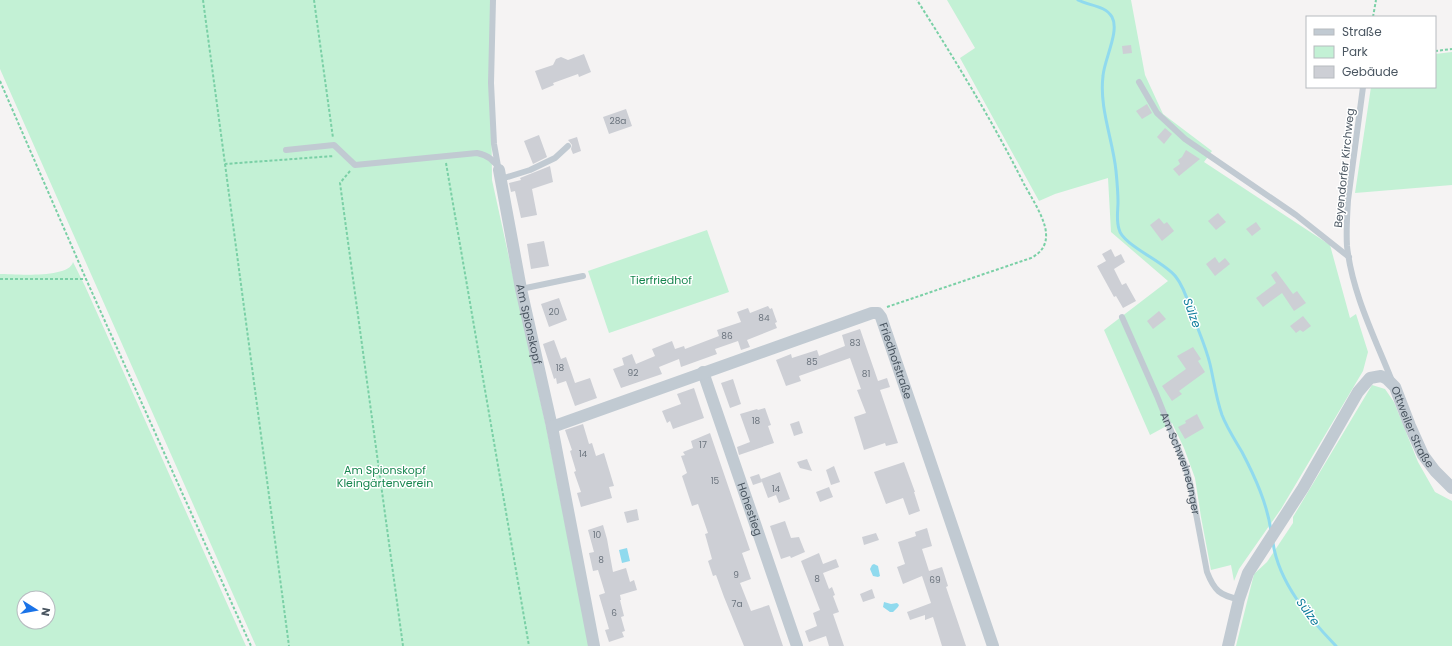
<svg xmlns="http://www.w3.org/2000/svg" width="1452" height="646" font-family="Poppins,sans-serif">
	<style>
		.green { fill: #c3f1d5; fill-rule: evenodd }
		.water { fill: #90daee }
		.lines { fill: none; stroke-linecap: round; stroke-linejoin: round }
		.stream { stroke: #90daee; stroke-width: 3 }
		.building { fill: #cdcfd5 }
		.path { stroke: #7ad0a6; stroke-width: 2; stroke-dasharray: 3 2; stroke-linecap: butt }
		.service { stroke: #c1cad2; stroke-width: 6 }
		.minor { stroke: #c1cad2; stroke-width: 12 }
		.labels { text-anchor: middle; stroke-width: 3; stroke-linejoin: round; paint-order: stroke }
		.number-label { font-size: 9px; fill: #6b747e }
		.street-label { font-size: 11px; fill: #4a5661; stroke: #fff }
		.park-label { font-size: 11px; fill: #17864f; stroke: #fff }
		.water-label { font-size: 12px; font-style: italic; fill: #0c7c9b; stroke: #fff }
	</style>
	<rect width="100%" height="100%" fill="#f5f3f3"/>
	<path class="green" d="M0 0H490L492 180 547 431 589 646H256L0 69Z
		M947 0H1131L1145 75 1163 114 1212 151 1204 162 1330 245 1350 318 1356 314 1368 352 1363 371 1281 509 1239 569 1234 581 1231 565 1211 570 1201 517 1195 478 1184 448 1172 423 1150 435 1104 330 1168 281 1111 232 1108 178 1055 194 1039 201 960 58 975 48Z
		M1452 52V185L1355 193 1371 87H1435V54Z
		M707 230 729 292 609 333 588 271Z
		M73 262 85 286 246 646H0V274C14 274 69 279 73 262ZM24 598H48V622H24Z
		M1372 385 1385 389 1394 402 1418 462 1435 492 1452 501V646H1236L1254 574 1267 562 1293 523V517Z"/>
	<path class="water" d="M627 548 630 561 622 563 619 550Z
		M874 564 878 566 880 576 878 577 873 576 870 569 872 565Z
		M884 602 891 604 897 603 899 605 898 607 893 612H890L883 607Z"/>
	<g class="lines">
		<path class="stream" d="M1078 0C1089 6 1105 5 1112 17 1120 31 1104 60 1103 76 1099 108 1113 140 1116 171 1117 181 1118 192 1118 202 1118 211 1116 220 1119 229 1122 245 1165 262 1176 277 1184 287 1188 301 1192 313 1198 330 1206 347 1210 364 1214 381 1216 398 1222 415 1227 428 1235 440 1242 452 1255 477 1267 503 1271 531
			M1273 543C1279 583 1309 618 1336 646"/>
	</g>
	<path class="building" d="M1131 45 1132 53 1123 54 1122 46Z
		M584 54 591 72 579 77 578 74 553 83 554 85 542 90 535 71 553 65 556 59 561 57 568 60Z
		M1147 104 1152 113 1142 119 1136 111Z
		M626 109 632 126 609 134 603 117Z
		M1165 128 1172 134 1164 144 1157 137Z
		M539 135 547 157 533 164 524 141Z
		M577 137 581 151 573 154 571 149 572 145 568 140Z
		M1186 150 1200 159 1179 176 1173 169 1180 164 1178 160 1182 157Z
		M550 166 553 182 532 189 537 215 521 218 515 191 511 192 509 183 521 180 520 178Z
		M1218 213 1226 222 1216 230 1208 221Z
		M1159 218 1164 224 1167 222 1174 231 1162 241 1150 225Z
		M1256 222 1261 229 1252 236 1246 229Z
		M544 241 549 266 531 269 527 244Z
		M1111 249 1115 257 1121 254 1125 262 1114 269 1122 285 1126 283 1136 301 1123 308 1116 296 1114 297 1097 266 1106 261 1102 254Z
		M1215 257 1219 263 1225 258 1230 264 1215 276 1206 264Z
		M1276 271 1293 294 1297 291 1306 303 1294 311 1282 293 1263 307 1256 298 1276 283 1271 275Z
		M559 298 567 320 549 327 541 304Z
		M768 306 770 309 772 308 777 322 775 323 777 328 747 340 750 347 741 350 738 341 715 349 717 354 681 367 679 359 659 367 662 374 621 388 613 369 624 365 622 358 632 354 636 364 655 356 652 349 672 341 675 349 684 346 685 349 719 336 717 330 741 322 737 312 748 308 750 313Z
		M1159 311 1166 319 1153 329 1147 321Z
		M1303 316 1311 326 1303 332 1300 330 1296 333 1290 326Z
		M860 329 878 381 887 378 890 387 880 390 898 443 886 446 885 443 864 450 854 417 866 413 857 390 861 389 850 358 799 376 801 381 786 386 776 360 791 354 792 358 817 350 819 356 845 346 842 335Z
		M554 340 561 359 566 357 575 383 590 378 597 398 575 406 566 381 557 384 556 378 554 379 543 344Z
		M1193 347 1201 359 1198 361 1205 372 1179 391 1182 394 1172 401 1162 386 1186 369 1177 356Z
		M733 379 741 404 730 408 721 383Z
		M694 388 704 418 673 429 670 421 667 423 662 411 681 404 677 394Z
		M765 408 771 425 768 426 774 443 739 455 737 447 750 442 740 414 757 409 758 410Z
		M1197 414 1204 428 1185 439 1178 427 1186 423 1185 421Z
		M799 421 803 433 794 436 790 424Z
		M583 424 589 444 592 443 596 456 604 453 614 486 609 487 612 498 581 507 577 493 581 492 574 472 576 471 570 451 572 450 565 430Z
		M710 433 750 550 742 553 751 579 740 583 751 611 769 605 783 646H744L724 597 716 575 713 576 708 561 712 559 705 534 708 533 698 504 692 506 682 476 687 473 681 456 685 455 683 452 693 448 691 441Z
		M807 459 812 471 800 468 797 462Z
		M904 462 915 492H914L920 511 909 515 903 498 886 504 874 472Z
		M834 466 840 482 831 485 826 470Z
		M780 472 790 499 779 503 776 495 768 498 761 479Z
		M759 474 762 482 753 485 750 477Z
		M829 487 833 497 820 502 816 492Z
		M637 509 639 520 627 523 624 512Z
		M785 521 791 538 799 537 805 552 791 558 790 556 781 559 770 526Z
		M603 525 607 539 613 572 626 568 630 582 634 580 637 590 620 595 621 600H620L624 616 621 617 625 631 622 632 624 637 609 642 605 630 609 629 599 595 605 593 598 570 593 571 589 553 594 552 588 530Z
		M927 528 932 546 922 549 929 571 942 567 948 586 946 587 966 646H942L933 617 925 620V615L910 620 907 612 931 603 922 576 903 584 897 567 905 564 898 542 916 536 915 532Z
		M876 533 879 540 864 545 862 537Z
		M819 553 823 564 836 559 839 567 823 573 829 589 832 587 835 595 833 596 839 612 833 614 844 646H829L826 636 809 642 805 631 817 626 813 613 820 610 801 561Z
		M872 589 875 598 863 602 860 594Z"/>
	<g class="lines">
		<path class="path" d="M203 0 225 164 334 156
			M314 0 333 138
			M1373 17 1376 0
			M1435 51 1452 49
			M0 81 86 279 251 646
			M446 163 529 646
			M225 164 289 646
			M350 171 340 183 403 646
			M0 279H86
			M887 307 1031 258C1041 253 1047 245 1046 233 1045 218 1031 197 1024 184 992 120 955 60 917 0"/>
		<g class="service">
			<path d="M493 0 491 83 494 144 498 166"/>
			<path d="M1139 82 1157 113 1185 139 1296 215 1349 257"/>
			<path d="M1363 87 1348 200C1347 216 1346 231 1347 246 1352 293 1375 338 1392 381"/>
			<path d="M286 150 334 145 355 165 477 153C487 155 495 160 499 170"/>
			<path d="M501 179 530 170 555 158 568 146"/>
			<path d="M521 289 583 276"/>
			<path id="s1" d="M1122 317 1157 396 1186 468 1191 487 1207 572C1214 590 1220 596 1239 599"/>
		</g>
		<g class="minor">
			<path id="s2" d="M499 170 521 289 552 427 594 646"/>
			<path id="s3" d="M703 372 797 646"/>
			<path id="s4" d="M552 427 872 313H878L881 317 993 646"/>
			<path id="s5" d="M1228 646 1239 599 1248 573 1303 488 1358 392 1370 378 1381 376 1387 379 1395 387 1410 426 1423 455 1435 471 1452 488"/>
		</g>
	</g>
	<g class="labels">
		<g class="number-label">
			<text x="618" y="124">28a</text>
			<text x="554" y="315">20</text>
			<text x="764" y="321">84</text>
			<text x="727" y="339">86</text>
			<text x="855" y="346">83</text>
			<text x="812" y="365">85</text>
			<text x="560" y="371">18</text>
			<text x="633" y="376">92</text>
			<text x="866" y="377">81</text>
			<text x="756" y="424">18</text>
			<text x="703" y="448">17</text>
			<text x="583" y="457">14</text>
			<text x="715" y="484">15</text>
			<text x="776" y="492">14</text>
			<text x="597" y="538">10</text>
			<text x="601" y="563">8</text>
			<text x="736" y="578">9</text>
			<text x="817" y="582">8</text>
			<text x="935" y="583">69</text>
			<text x="737" y="607">7a</text>
			<text x="614" y="616">6</text>
		</g>
		<g class="street-label">
			<text transform="translate(1344 168) rotate(-84)" y="4">Beyendorfer Kirchweg</text>
			<text dy="4" stroke="none"><textPath href="#s2" startOffset="157">Am Spionskopf</textPath></text>
			<text dy="4" stroke="none"><textPath href="#s4" startOffset="397">Friedhofstraße</textPath></text>
			<text dy="4" stroke="none"><textPath href="#s5" startOffset="379">Ottweiler Straße</textPath></text>
			<text dy="4" stroke="none"><textPath href="#s1" startOffset="158">Am Schweineanger</textPath></text>
			<text dy="4" stroke="none"><textPath href="#s3" startOffset="145">Hohestieg</textPath></text>
		</g>
		<g class="park-label">
			<text x="661" y="284">Tierfriedhof</text>
			<text x="385" y="474">Am Spionskopf<tspan x="385" dy="13">Kleingärtenverein</tspan></text>
		</g>
		<g class="water-label">
			<text transform="translate(1192 313) rotate(70)" y="4">Sülze</text>
			<text transform="translate(1308 612) rotate(54)" y="4">Sülze</text>
		</g>
	</g>
	<rect x="1306" y="16" width="130" height="72" fill="#ffffff" stroke="#b7bbc0"/>
	<rect x="1314" y="29" width="20" height="6" fill="#c1cad2" stroke="#b7bbc0"/>
	<text x="1342" y="36" font-size="12" fill="#4a5661">Straße</text>
	<rect x="1314" y="46" width="20" height="12" fill="#c3f1d5" stroke="#b7bbc0"/>
	<text x="1342" y="56" font-size="12" fill="#4a5661">Park</text>
	<rect x="1314" y="66" width="20" height="12" fill="#cdcfd5" stroke="#b7bbc0"/>
	<text x="1342" y="76" font-size="12" fill="#4a5661">Gebäude</text>
	<g transform="translate(36 610) rotate(101)"><circle r="19" fill="#ffffff" stroke="#b7bbc0"/>
	<path d="M0-3L7 15L0 10L-7 15Z" fill="#1a73e8"/>
	<text y="-6" font-size="11" font-weight="bold" text-anchor="middle" fill="#4a5661">N</text>
	</g>
</svg>
